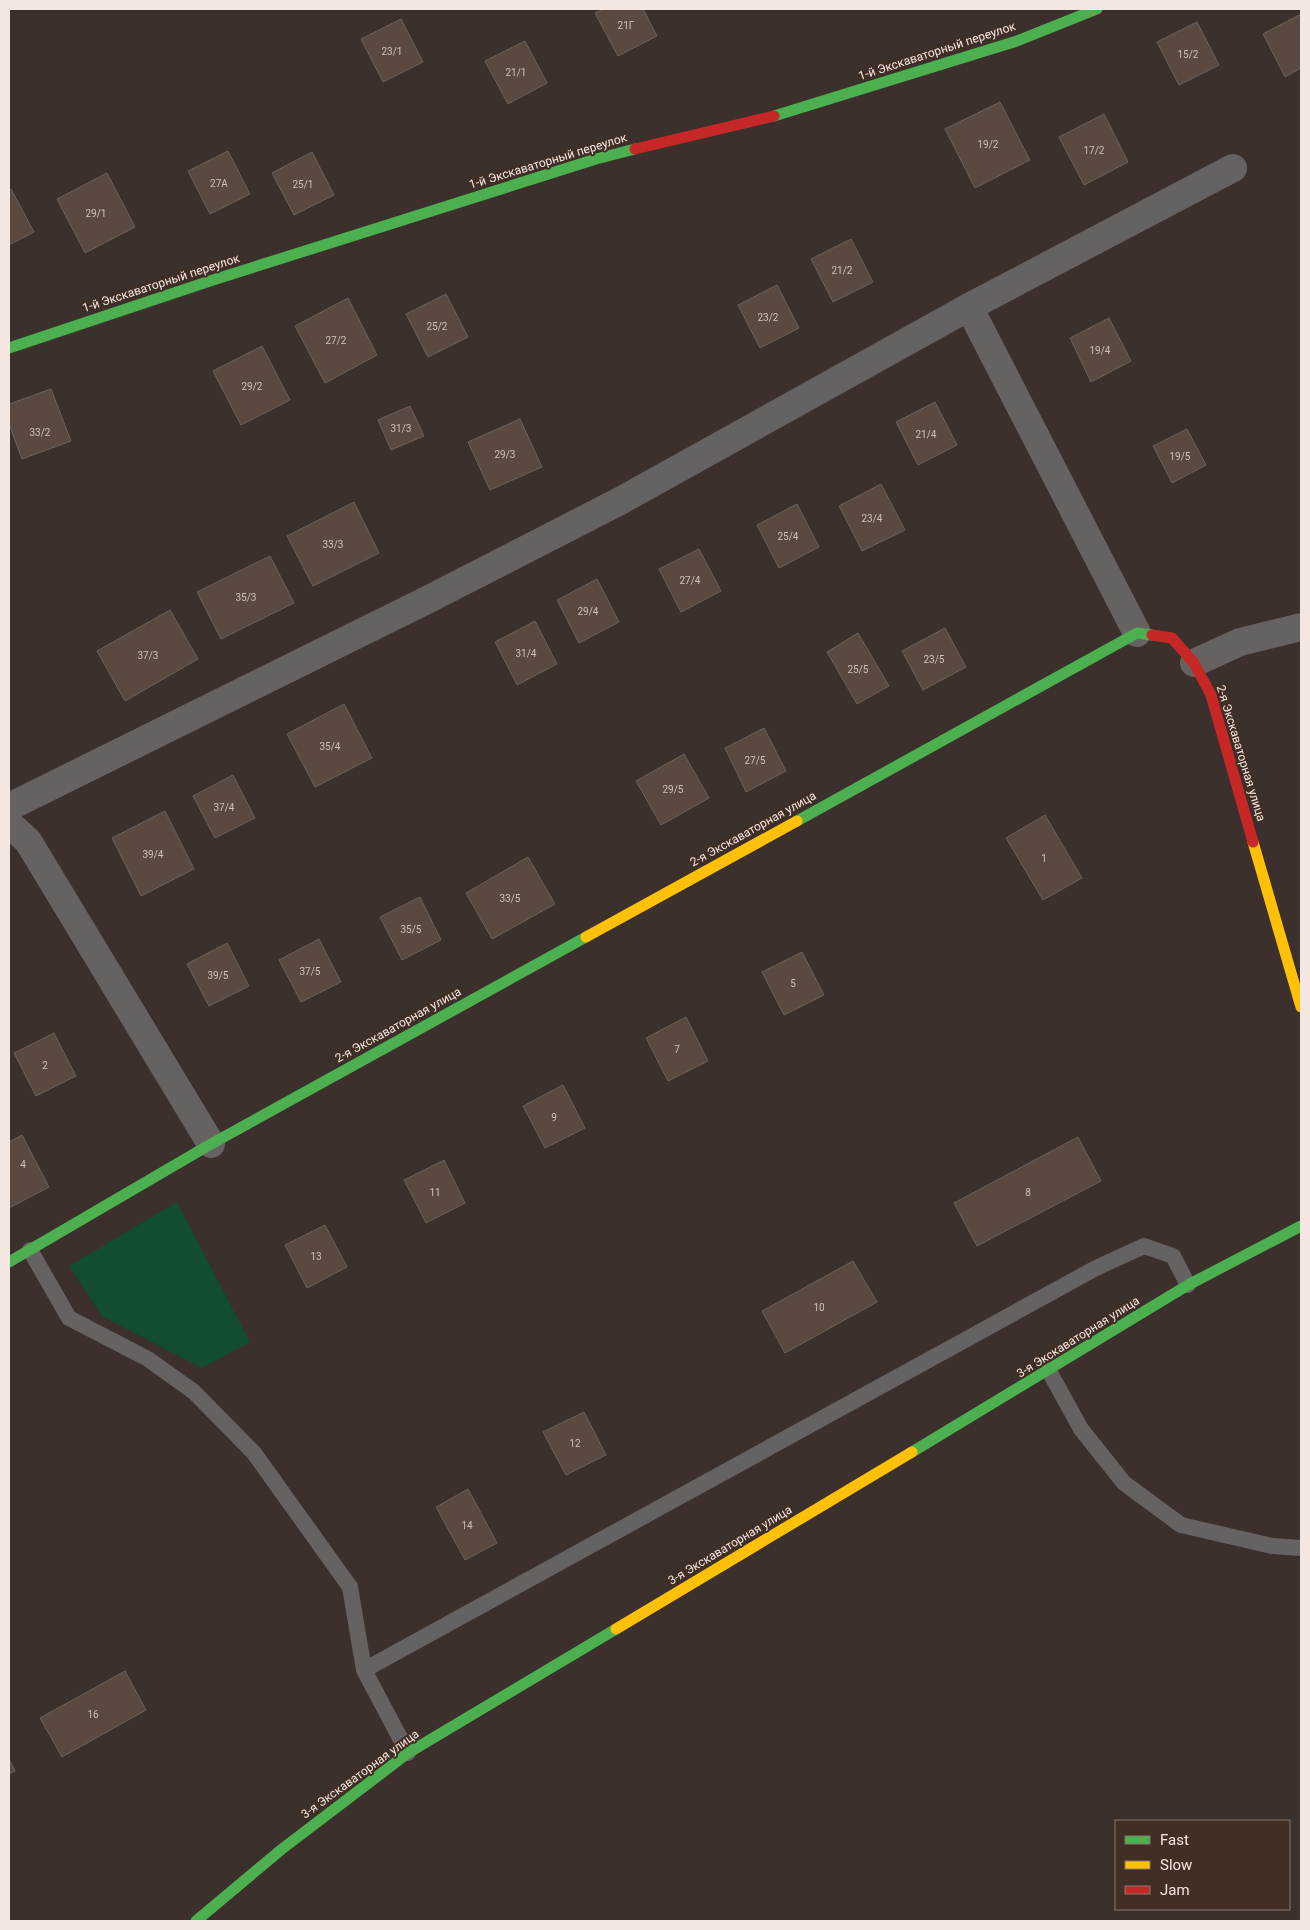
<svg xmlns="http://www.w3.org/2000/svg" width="1310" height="1930" font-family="Roboto,sans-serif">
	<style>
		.green { fill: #114d2e }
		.building { fill: #594941; stroke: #6b625e }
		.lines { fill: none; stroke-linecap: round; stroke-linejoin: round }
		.lane { stroke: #666261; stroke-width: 16 }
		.street { stroke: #666261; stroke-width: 28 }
		.fast { stroke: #4caf50; stroke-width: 11 }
		.slow { stroke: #ffc107; stroke-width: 11 }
		.jam { stroke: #c62828; stroke-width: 11 }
		.labels { text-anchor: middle; stroke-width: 4; stroke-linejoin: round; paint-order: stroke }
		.number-label { font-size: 10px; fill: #cdc0b9 }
		.street-label { font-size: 12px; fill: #f4e7e1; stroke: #412e25 }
	</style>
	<rect width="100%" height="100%" fill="#3b302b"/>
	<path class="green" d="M177 1202 250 1342 202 1368 102 1316 69 1266Z"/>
	<path class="building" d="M604 9H643L657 36 618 56 595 13Z
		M1301 14V68L1285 77 1263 34Z
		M401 19 423 62 383 82 361 39Z
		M1197 22 1219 65 1179 85 1157 42Z
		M525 41 547 83 508 104 485 61Z
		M1000 102 1030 160 975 188 945 129Z
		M1104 114 1128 162 1084 185 1059 137Z
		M228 151 250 194 210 214 188 171Z
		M312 152 334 195 294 215 272 173Z
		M107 173 135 227 85 253 57 199Z
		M11 189 34 232 9 245V191Z
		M851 239 873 282 833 302 811 259Z
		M777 285 799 328 760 348 738 305Z
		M446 294 468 337 428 357 406 314Z
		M348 298 377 355 325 383 295 326Z
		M1109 318 1131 361 1091 382 1070 338Z
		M262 346 290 400 241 425 213 371Z
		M51 389 71 441 22 459 9 424V404Z
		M935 402 957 445 918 465 896 422Z
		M410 406 424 436 391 450 378 420Z
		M520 419 542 467 490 490 468 442Z
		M1187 429 1206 465 1172 483 1153 446Z
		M881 484 905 530 862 551 839 506Z
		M354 502 379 553 313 586 287 536Z
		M797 504 819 547 779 568 757 525Z
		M699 549 721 591 681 612 659 569Z
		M270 556 294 603 221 639 197 592Z
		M597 579 619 622 579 643 557 600Z
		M170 610 198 659 125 701 97 651Z
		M535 621 557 664 517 685 495 642Z
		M945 628 966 667 923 690 902 651Z
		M858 633 889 686 857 704 827 652Z
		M344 704 372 758 315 787 287 734Z
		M764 728 786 771 746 792 725 748Z
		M684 754 709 798 661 825 636 781Z
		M233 775 255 818 215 838 193 796Z
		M165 811 194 869 141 896 112 838Z
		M1045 815 1082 878 1043 900 1006 838Z
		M528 857 555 904 492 939 466 893Z
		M420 897 441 940 402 960 380 917Z
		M319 939 341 982 301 1002 279 960Z
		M227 943 249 986 209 1006 187 964Z
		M802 952 824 995 784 1015 762 972Z
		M686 1017 708 1061 668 1081 646 1038Z
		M54 1033 76 1076 36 1096 14 1053Z
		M563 1085 585 1128 545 1148 523 1106Z
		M22 1135 49 1187 9 1208V1142Z
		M1078 1137 1101 1181 977 1246 954 1203Z
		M444 1160 465 1203 426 1223 404 1180Z
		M325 1225 347 1267 307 1288 285 1245Z
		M853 1261 877 1302 785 1353 762 1311Z
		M584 1412 606 1455 566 1475 543 1432Z
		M468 1489 497 1543 465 1560 436 1507Z
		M125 1671 146 1710 62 1757 40 1718Z
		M9 1759 15 1771 9 1774Z"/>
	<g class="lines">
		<path class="lane" d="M30 1250 69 1318 148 1359 194 1392 254 1453 350 1587 364 1670 408 1753
			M1049 1371 1081 1429 1124 1483 1181 1525 1272 1546 1301 1548
			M364 1670 1096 1268 1144 1246 1173 1256 1188 1285"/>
		<path class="street" d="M1137 633 969 307 1233 168
			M1194 663 1240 642 1301 627
			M9 807 427 600 620 501 969 307
			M9 824 28 841 211 1144"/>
		<path class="fast" d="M774 116 1017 41 1097 9
			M9 348 213 280 596 159 635 149
			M797 821 1137 633 1152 635
			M9 1262 211 1144 586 937
			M912 1452 1188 1285 1301 1226
			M196 1921 282 1849 408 1753 616 1629"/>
		<path class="slow" d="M1253 842 1301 1007
			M586 937 797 821
			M616 1629 912 1452"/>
		<path class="jam" d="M635 149 774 116
			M1152 635 1172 638 1194 663 1211 695 1253 842"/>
	</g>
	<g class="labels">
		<g class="number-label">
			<text x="626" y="29">21Г</text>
			<text x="392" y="55">23/1</text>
			<text x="1188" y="58">15/2</text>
			<text x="516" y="76">21/1</text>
			<text x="988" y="148">19/2</text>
			<text x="1094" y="154">17/2</text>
			<text x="219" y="187">27А</text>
			<text x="303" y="188">25/1</text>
			<text x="96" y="217">29/1</text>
			<text x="842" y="274">21/2</text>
			<text x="768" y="321">23/2</text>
			<text x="437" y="330">25/2</text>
			<text x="336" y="344">27/2</text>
			<text x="1100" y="354">19/4</text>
			<text x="252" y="390">29/2</text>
			<text x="401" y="432">31/3</text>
			<text x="40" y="436">33/2</text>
			<text x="926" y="438">21/4</text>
			<text x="505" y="458">29/3</text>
			<text x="1180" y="460">19/5</text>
			<text x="872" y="522">23/4</text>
			<text x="788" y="540">25/4</text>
			<text x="333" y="548">33/3</text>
			<text x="690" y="584">27/4</text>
			<text x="246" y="601">35/3</text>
			<text x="588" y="615">29/4</text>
			<text x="526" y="657">31/4</text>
			<text x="148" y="659">37/3</text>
			<text x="934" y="663">23/5</text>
			<text x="858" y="673">25/5</text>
			<text x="330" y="750">35/4</text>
			<text x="755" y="764">27/5</text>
			<text x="673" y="793">29/5</text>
			<text x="224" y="811">37/4</text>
			<text x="153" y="858">39/4</text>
			<text x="1044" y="862">1</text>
			<text x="510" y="902">33/5</text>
			<text x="411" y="933">35/5</text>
			<text x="310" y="975">37/5</text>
			<text x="218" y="979">39/5</text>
			<text x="793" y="987">5</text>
			<text x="677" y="1053">7</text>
			<text x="45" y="1069">2</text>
			<text x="554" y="1121">9</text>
			<text x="23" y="1168">4</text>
			<text x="435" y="1196">11</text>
			<text x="1028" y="1196">8</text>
			<text x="316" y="1260">13</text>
			<text x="819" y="1311">10</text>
			<text x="575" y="1447">12</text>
			<text x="467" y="1529">14</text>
			<text x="93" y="1718">16</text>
		</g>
		<g class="street-label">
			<text transform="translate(937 51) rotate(-18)" y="4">1-й Экскаваторный переулок</text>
			<text transform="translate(548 161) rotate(-17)" y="4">1-й Экскаваторный переулок</text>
			<text transform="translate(161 283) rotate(-18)" y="4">1-й Экскаваторный переулок</text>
			<text transform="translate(1241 753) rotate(73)" y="4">2-я Экскаваторная улица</text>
			<text transform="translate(753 829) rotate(-29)" y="4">2-я Экскаваторная улица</text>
			<text transform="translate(398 1025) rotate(-29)" y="4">2-я Экскаваторная улица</text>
			<text transform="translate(1078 1337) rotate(-32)" y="4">3-я Экскаваторная улица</text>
			<text transform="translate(730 1545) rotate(-31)" y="4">3-я Экскаваторная улица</text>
			<text transform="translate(360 1774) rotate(-36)" y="4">3-я Экскаваторная улица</text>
		</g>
	</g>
	<rect width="1310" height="1930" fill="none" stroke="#f4e7e1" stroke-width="20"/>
	<rect x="1115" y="1820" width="175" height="90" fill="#412e25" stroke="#897870"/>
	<rect x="1125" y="1836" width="25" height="8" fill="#4caf50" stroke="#897870"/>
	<text x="1160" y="1845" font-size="15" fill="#f4e7e1">Fast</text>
	<rect x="1125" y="1861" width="25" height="8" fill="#ffc107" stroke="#897870"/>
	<text x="1160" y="1870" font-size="15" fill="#f4e7e1">Slow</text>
	<rect x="1125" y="1886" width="25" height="8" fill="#c62828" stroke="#897870"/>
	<text x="1160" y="1895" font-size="15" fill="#f4e7e1">Jam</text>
</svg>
